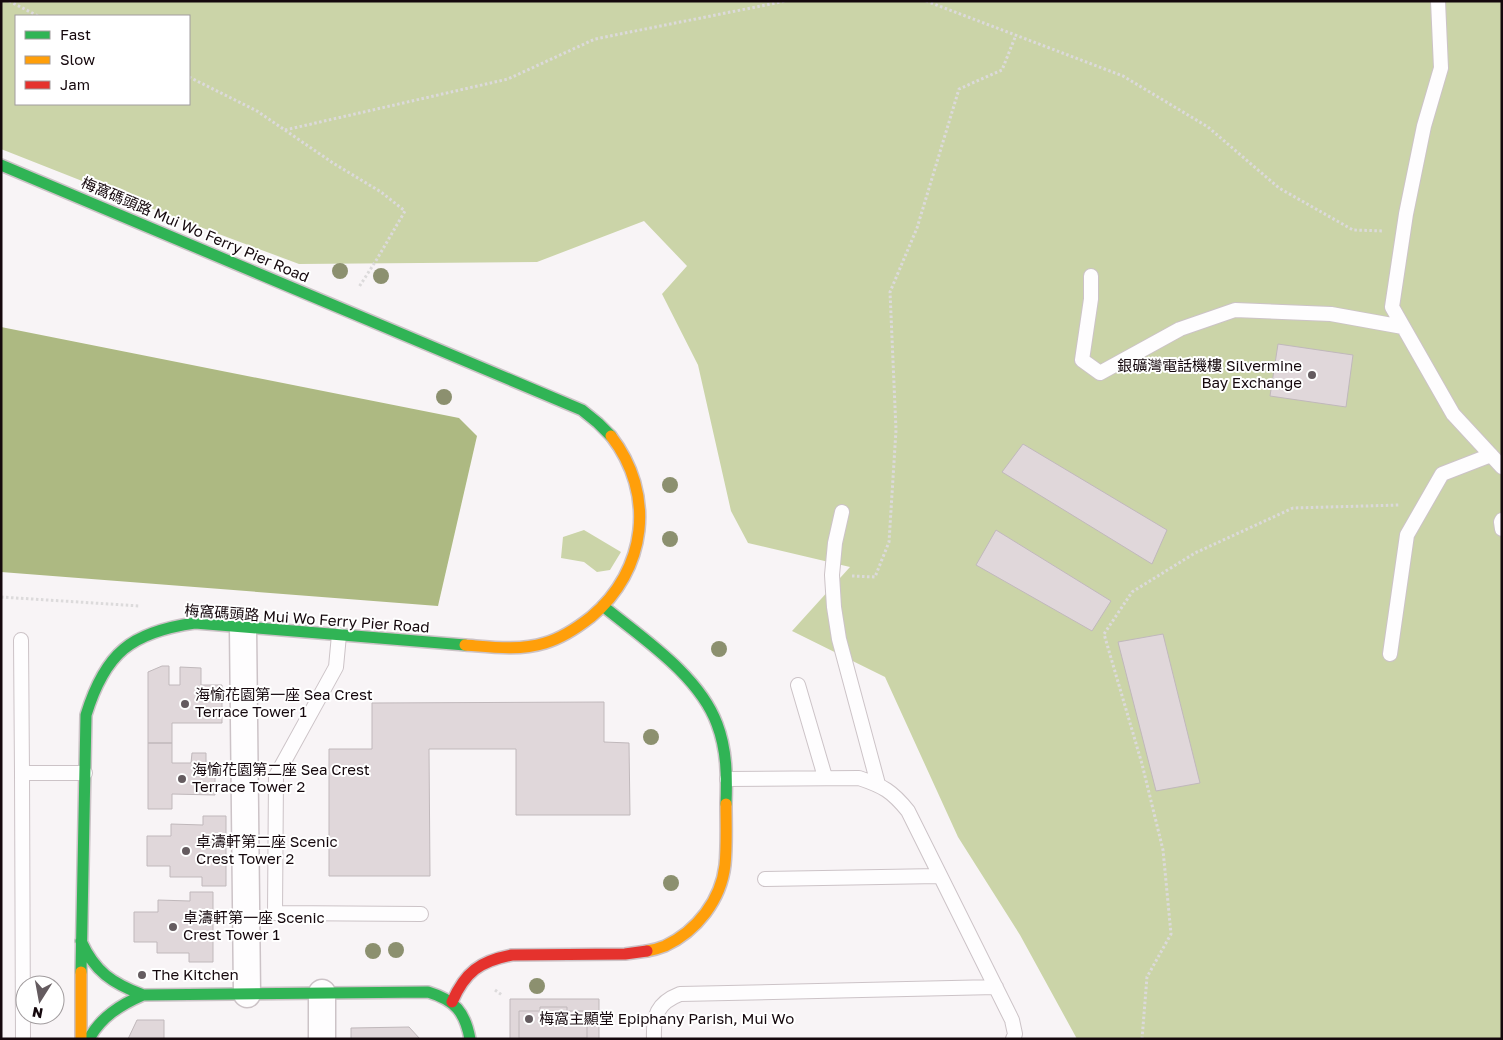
<svg xmlns="http://www.w3.org/2000/svg" width="1503" height="1040" font-family="'Golos Text','Noto Sans TC',sans-serif">
	<style>
		.forest { fill: #cbd4a8; fill-rule: evenodd }
		.water { fill: #adb982 }
		.building { fill: #e0d7da; stroke: #c0b8bb }
		.lines { fill: none; stroke-linecap: round; stroke-linejoin: round }
		.lane-casing { stroke: #ccc3c7; stroke-width: 16 }
		.street-casing { stroke: #ccc3c7; stroke-width: 29 }
		.fast-casing { stroke: #ccc3c7; stroke-width: 14 }
		.slow-casing { stroke: #ccc3c7; stroke-width: 14 }
		.jam-casing { stroke: #ccc3c7; stroke-width: 14 }
		.path { stroke: #dcdadb; stroke-width: 3; stroke-dasharray: 2.5 2.5; stroke-linecap: butt }
		.lane { stroke: #fefdfe; stroke-width: 14 }
		.street { stroke: #fefdfe; stroke-width: 26 }
		.fast { stroke: #30b455; stroke-width: 11 }
		.slow { stroke: #ff9f0a; stroke-width: 11 }
		.jam { stroke: #e5322d; stroke-width: 11 }
		.tree { fill: #8c906f }
		.poi-dot { fill: #645b5f; stroke: #fff; stroke-width: 2 }
		.labels { text-anchor: middle; stroke-width: 4; stroke-linejoin: round; paint-order: stroke }
		.street-label { font-size: 15px; fill: #15080d; stroke: #fff }
		.poi-label { font-size: 15px; fill: #15080d; stroke: #fff; text-anchor: start }
	</style>
	<rect width="100%" height="100%" fill="#f8f4f6"/>
	<path class="forest" d="M1 1H1502V1039H1077L1020 935 958 837 885 677 792 631 850 567 748 543 731 511 698 365 662 294 687 266 644 221 537 262 299 264 171 216 1 149ZM16 16H189V104H16Z
		M584 530 621 552 610 570 597 572 584 562 561 558 563 537Z"/>
	<path class="water" d="M1 327 459 418 477 436 438 606 1 572Z"/>
	<path class="building" d="M1278 344 1353 355 1346 407 1270 396Z
		M1023 444 1167 530 1152 564 1002 472Z
		M996 530 1111 601 1092 631 976 565Z
		M1163 634 1200 783 1156 791 1118 642Z
		M162 666H169V685H180V667L201 668V685H222V723H172V743H148V672Z
		M604 702V742L629 743 630 815H516V749H429L430 876H329V749H372V703Z
		M148 743H172V763H191L192 753H206V763H215V795L172 794V809H148Z
		M203 816H226V886H202V877H170V866H147V836H171V824L203 825Z
		M190 892H213V962H189V953H157V942H134V912H158V900L190 901Z
		M510 999H599V1039H510Z
		M540 1007H567V1011H587V1038H519V1011H540Z
		M137 1020H164V1039H128Z
		M409 1027 420 1039H351V1028Z"/>
	<g class="lines">
		<g class="lane-casing">
			<path id="lane" d="M1438 1 1441 68 1424 126 1406 214 1392 307 1453 414 1502 467
				M1091 276V299L1082 360 1100 373 1180 329 1235 310 1331 314 1403 327
				M842 512 835 543 832 575 834 607 839 639 878 784
				M1502 520 1501 522 1502 529
				M339 635 336 667 276 776 275 913 421 914
				M21 640 22 773
				M1390 654 1407 535 1442 474 1491 455
				M798 685 825 777
				M727 779 859 778C883 786 892 791 908 811L1012 1020 1015 1034 1013 1039
				M765 879 939 876
				M23 1039 22 773H85
				M654 1039C653 1016 657 1003 680 994L996 987"/>
		</g>
		<g class="street-casing">
			<path id="street" d="M243 627 247 994
				M322 993V1039"/>
		</g>
		<g class="fast-casing">
			<path id="fast" d="M1 165 582 410 598 423 611 436
				M603 606C642 638 699 675 717 724 727 750 727 777 726 804
				M81 941C95 972 112 983 143 995
				M81 972 86 715C105 653 131 632 195 623L465 645
				M89 1039C101 1017 120 1005 143 995L428 992C455 1000 465 1012 470 1039"/>
		</g>
		<g class="slow-casing">
			<path id="slow" d="M465 645C491 647 519 651 545 643 562 638 577 628 591 617 647 570 656 494 611 436
				M647 951C653 950 660 948 665 946 697 931 721 900 725 865 727 845 726 824 726 804
				M81 972V1039"/>
		</g>
		<g class="jam-casing">
			<path id="jam" d="M452 1002C465 972 480 961 512 955L625 954 647 951"/>
		</g>
		<path class="path" d="M9 1 38 16
			M926 1 1123 76 1208 127 1279 188 1353 230 1384 231
			M189 77 257 111 333 163 381 192 405 211 377 259 359 287
			M285 130 508 79 595 39 786 1
			M852 576 875 577 889 542 896 430 890 292 917 228 959 89 1002 70 1016 35
			M1 597 140 606
			M495 990 502 995
			M1142 1039 1147 977 1171 934 1163 850 1142 764 1104 634 1132 592 1195 553 1293 508 1400 505"/>
		<use href="#lane" class="lane"/>
		<use href="#street" class="street"/>
		<use href="#fast" class="fast"/>
		<use href="#slow" class="slow"/>
		<use href="#jam" class="jam"/>
	</g>
	<g class="tree">
		<circle cx="340" cy="271" r="8"/>
		<circle cx="381" cy="276" r="8"/>
		<circle cx="444" cy="397" r="8"/>
		<circle cx="670" cy="485" r="8"/>
		<circle cx="670" cy="539" r="8"/>
		<circle cx="719" cy="649" r="8"/>
		<circle cx="651" cy="737" r="8"/>
		<circle cx="671" cy="883" r="8"/>
		<circle cx="396" cy="950" r="8"/>
		<circle cx="373" cy="951" r="8"/>
		<circle cx="537" cy="986" r="8"/>
	</g>
	<g class="poi-dot">
		<circle cx="1312" cy="375" r="5"/>
		<circle cx="185" cy="704" r="5"/>
		<circle cx="182" cy="779" r="5"/>
		<circle cx="186" cy="851" r="5"/>
		<circle cx="173" cy="927" r="5"/>
		<circle cx="142" cy="975" r="5"/>
		<circle cx="529" cy="1019" r="5"/>
	</g>
	<g class="labels">
		<g class="street-label">
			<text transform="translate(195 230) rotate(23)" y="5">梅窩碼頭路 Mui Wo Ferry Pier Road</text>
			<text transform="translate(307 619) rotate(4)" y="5">梅窩碼頭路 Mui Wo Ferry Pier Road</text>
		</g>
		<g class="poi-label">
			<text x="1302" y="371" text-anchor="end">銀礦灣電話機樓 Silvermine<tspan x="1302" dy="17">Bay Exchange</tspan></text>
			<text x="195" y="700">海愉花園第一座 Sea Crest<tspan x="195" dy="17">Terrace Tower 1</tspan></text>
			<text x="192" y="775">海愉花園第二座 Sea Crest<tspan x="192" dy="17">Terrace Tower 2</tspan></text>
			<text x="196" y="847">卓濤軒第二座 Scenic<tspan x="196" dy="17">Crest Tower 2</tspan></text>
			<text x="183" y="923">卓濤軒第一座 Scenic<tspan x="183" dy="17">Crest Tower 1</tspan></text>
			<text x="152" y="980">The Kitchen</text>
			<text x="539" y="1024">梅窩主顯堂 Epiphany Parish, Mui Wo</text>
		</g>
	</g>
	<rect width="1503" height="1040" fill="none" stroke="#15080d" stroke-width="5"/>
	<rect x="15" y="15" width="175" height="90" fill="#ffffff" stroke="#a19c9e"/>
	<rect x="25" y="31" width="25" height="8" fill="#30b455" stroke="#a19c9e"/>
	<text x="60" y="40" font-size="15" fill="#15080d">Fast</text>
	<rect x="25" y="56" width="25" height="8" fill="#ff9f0a" stroke="#a19c9e"/>
	<text x="60" y="65" font-size="15" fill="#15080d">Slow</text>
	<rect x="25" y="81" width="25" height="8" fill="#e5322d" stroke="#a19c9e"/>
	<text x="60" y="90" font-size="15" fill="#15080d">Jam</text>
	<g transform="translate(40 1000) rotate(191)"><circle r="24" fill="#ffffff" stroke="#a19c9e"/>
	<path d="M0-4L9 19L0 12L-9 19Z" fill="#645b5f"/>
	<text y="-8" font-size="14" font-weight="bold" text-anchor="middle" fill="#15080d">N</text>
	</g>
</svg>
